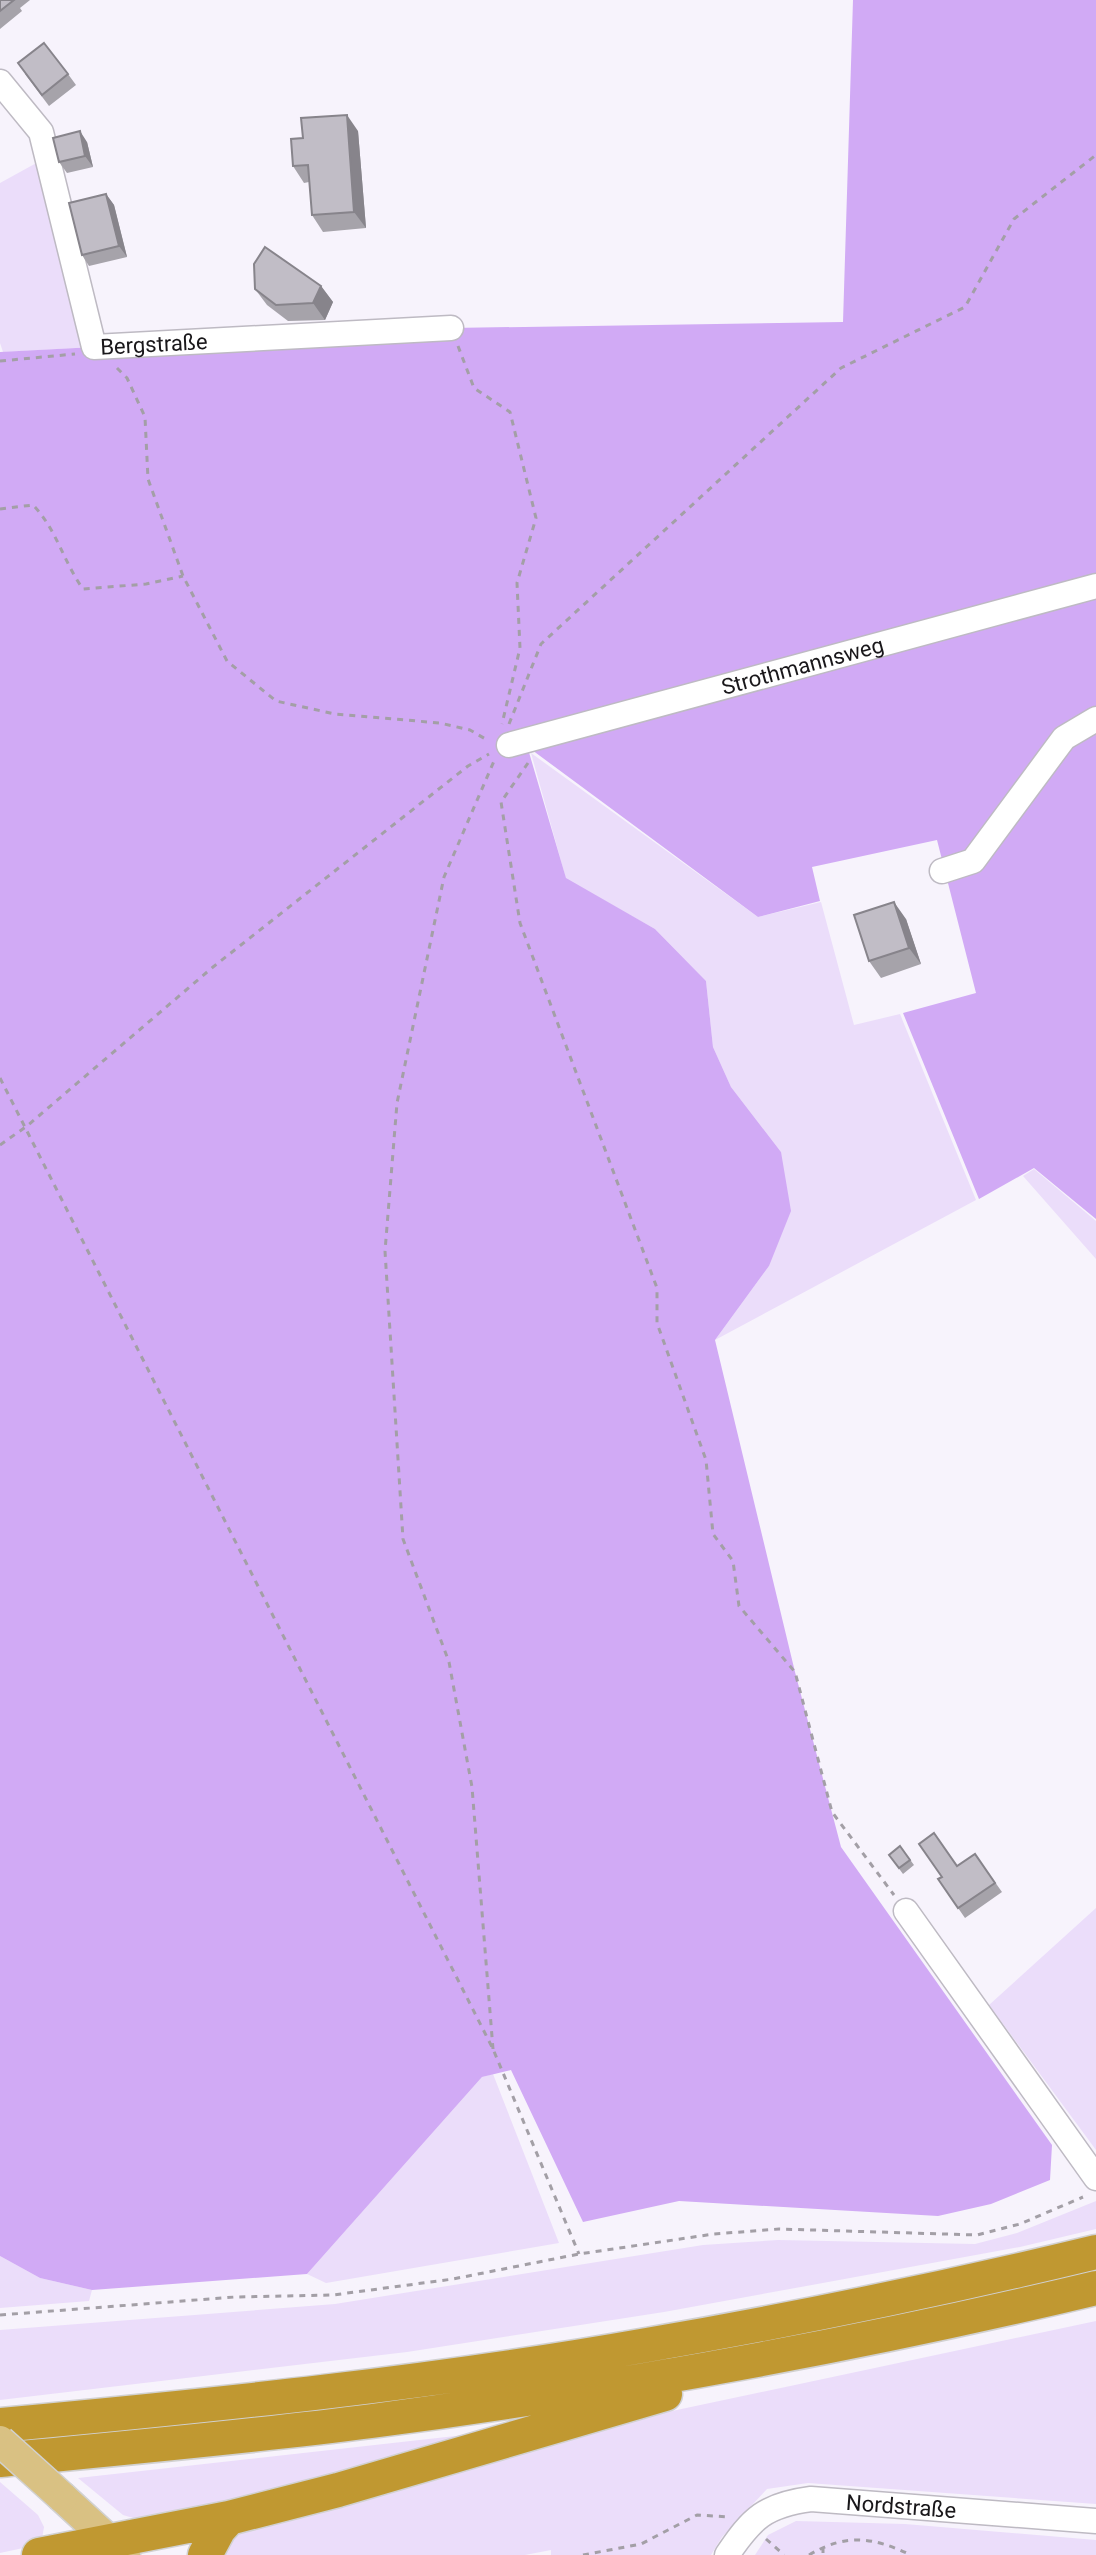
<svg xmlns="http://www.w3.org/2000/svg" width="1096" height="2555" font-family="Roboto,sans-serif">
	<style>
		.green { fill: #ebddfa }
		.forest { fill: #d1aaf5 }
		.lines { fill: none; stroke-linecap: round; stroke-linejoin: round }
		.minor-casing { stroke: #bebac3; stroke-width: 27 }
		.major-casing { stroke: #d1d1d1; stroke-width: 33 }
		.highway-casing { stroke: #d1d1d1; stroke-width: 37 }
		.path { stroke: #a39fa6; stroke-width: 3; stroke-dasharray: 6 6; stroke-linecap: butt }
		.minor { stroke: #fff; stroke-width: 24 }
		.major { stroke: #d9c183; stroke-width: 30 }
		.highway { stroke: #c09831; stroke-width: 34 }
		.major-bridge-casing { stroke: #d1d1d1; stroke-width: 33; stroke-linecap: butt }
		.major-bridge { stroke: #d9c183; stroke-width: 30 }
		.wall { fill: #a6a3aa }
		.shaded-wall { fill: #87848b }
		.building { fill: #c1bdc6; stroke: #87848b; stroke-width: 2 }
		.labels { text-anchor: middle; stroke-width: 7; stroke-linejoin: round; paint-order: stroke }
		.street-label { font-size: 22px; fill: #19171a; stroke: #f7f3fc }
	</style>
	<rect width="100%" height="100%" fill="#f7f3fc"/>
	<path class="green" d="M40 161 94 347 3 352 0 343V183Z
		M531 753 758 917 821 902 854 1025 900 1014 976 1200 715 1340 769 1266 781 1152 731 1087 713 1047 706 981 655 929 566 879Z
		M1034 1169 1096 1221V1259L1023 1176Z
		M1096 1908V2150L989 2005Z
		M493 2074 559 2243 326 2283 307 2274 482 2077Z
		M1096 2201V2229L1020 2247 664 2312 407 2352 0 2400V2330L335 2304 703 2245 778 2240 975 2244 1017 2233Z
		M0 2256 40 2278 92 2290 89 2301 0 2308Z
		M1096 2321V2504L808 2483 767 2489 722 2537 711 2555H551V2550L525 2555H215L242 2526 573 2432Z
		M500 2431 340 2479 147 2522 123 2515 78 2478Z
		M0 2482 38 2515 44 2527 42 2539 28 2547 0 2553Z
		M796 2521 905 2524 1096 2540V2555H755L768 2535Z"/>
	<path class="forest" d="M853 0H1096V576L523 732 566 878 655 929 706 981 713 1047 731 1087 781 1152 791 1211 769 1266 715 1340 795 1672 841 1847 1052 2145 1050 2180 991 2204 938 2216 679 2201 583 2222 511 2070 482 2077 307 2274 92 2290 40 2278 0 2256V352L451 328 843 322Z
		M1096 596V1219L1034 1168 979 1199 903 1013 976 993 937 840 812 867 820 901 758 917 532 750Z"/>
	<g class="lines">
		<g class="minor-casing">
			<g id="minor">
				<path id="s1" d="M0 82 41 132 94 347 451 328"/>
				<path id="s2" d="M509 745 1096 586"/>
				<path d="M942 871 973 861 1064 738 1096 719"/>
				<path d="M906 1911 1096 2178"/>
				<path id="s3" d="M727 2555C752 2518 765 2505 811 2499L1096 2521"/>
			</g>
		</g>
		<g class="major-casing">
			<path id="major" d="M62 2497 125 2555"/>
		</g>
		<g class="highway-casing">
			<path id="highway" d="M0 2425C216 2405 433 2383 647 2345 797 2319 947 2288 1096 2252
				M0 2460C124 2448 248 2437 372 2421 615 2389 858 2345 1096 2288
				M39 2555 229 2518
				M205 2555 219 2529 229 2518 338 2490 665 2394"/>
		</g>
		<path class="path" d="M458 346 474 388 510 412 536 518 517 583 520 648 502 724
			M0 361 75 354
			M117 368 127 378 145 417 148 479 183 576 227 661 276 701 335 714 440 723 470 730 489 741
			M0 509 33 505C57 530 63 561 83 589L146 584 183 576
			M509 724 541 644 841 368 965 307 1014 219 1096 155
			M528 763 501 802 520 923 657 1288V1323L706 1460 713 1534 733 1561 739 1606 795 1672 832 1812 894 1895
			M0 1078 493 2049 579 2254
			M0 1145 27 1126 213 967 468 766 489 754
			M493 2049 472 1787 449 1662 403 1539 385 1251 397 1103 444 877 494 761
			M0 2315 235 2297 333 2295 453 2279 579 2254 714 2234 779 2229 977 2235 1020 2224 1083 2197
			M766 2539 784 2555
			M823 2547V2555
			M583 2555 641 2544 697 2515 729 2517
			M809 2555C846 2533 873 2537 911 2555"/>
		<use href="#minor" class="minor"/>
		<use href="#major" class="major"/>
		<use href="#highway" class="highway"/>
		<g class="major-bridge-casing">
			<path id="major-bridge" d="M0 2441 62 2497"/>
		</g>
		<use href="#major-bridge" class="major-bridge"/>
	</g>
	<path class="wall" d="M0 0H30L20 8 22 11 0 29Z
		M25 74H68L76 85 49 106Z
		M358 131 366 228 323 232 312 215 309 182 304 183 293 166Z
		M87 142 93 167 67 173 59 162Z
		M106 194 114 205 127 257 89 266 82 255Z
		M321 286 333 302 325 320 288 321 267 305 255 289Z
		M906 919 921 964 881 978 869 961Z
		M900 1846 914 1865 903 1874 889 1855Z
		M975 1854 1002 1892 965 1918 938 1879Z"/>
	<path class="shaded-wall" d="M347 115 358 131 366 228 354 212Z
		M80 131 87 142 93 167 85 156Z
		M106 194 114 205 127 257 119 246Z
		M321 286 333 302 325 320 313 303Z
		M894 902 906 919 921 964 909 948Z"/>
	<path class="building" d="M0 0H14L0 11Z
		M44 43 68 74 42 95 18 63Z
		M347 115 354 212 312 215 308 165 293 166 291 139 303 138 301 118Z
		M80 131 85 156 59 162 53 138Z
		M106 194 119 246 82 255 69 203Z
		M265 247 321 286 313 303 276 305 255 289 254 264Z
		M894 902 909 948 869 961 854 915Z
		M934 1833 957 1866 975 1854 995 1883 958 1908 938 1879 942 1877 919 1844Z
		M900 1846 910 1860 899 1868 889 1855Z"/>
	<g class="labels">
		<g class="street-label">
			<text dy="8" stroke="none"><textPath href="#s1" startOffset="346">Bergstraße</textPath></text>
			<text dy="8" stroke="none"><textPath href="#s2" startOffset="304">Strothmannsweg</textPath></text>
			<text dy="8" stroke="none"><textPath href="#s3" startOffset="196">Nordstraße</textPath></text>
		</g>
	</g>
</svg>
